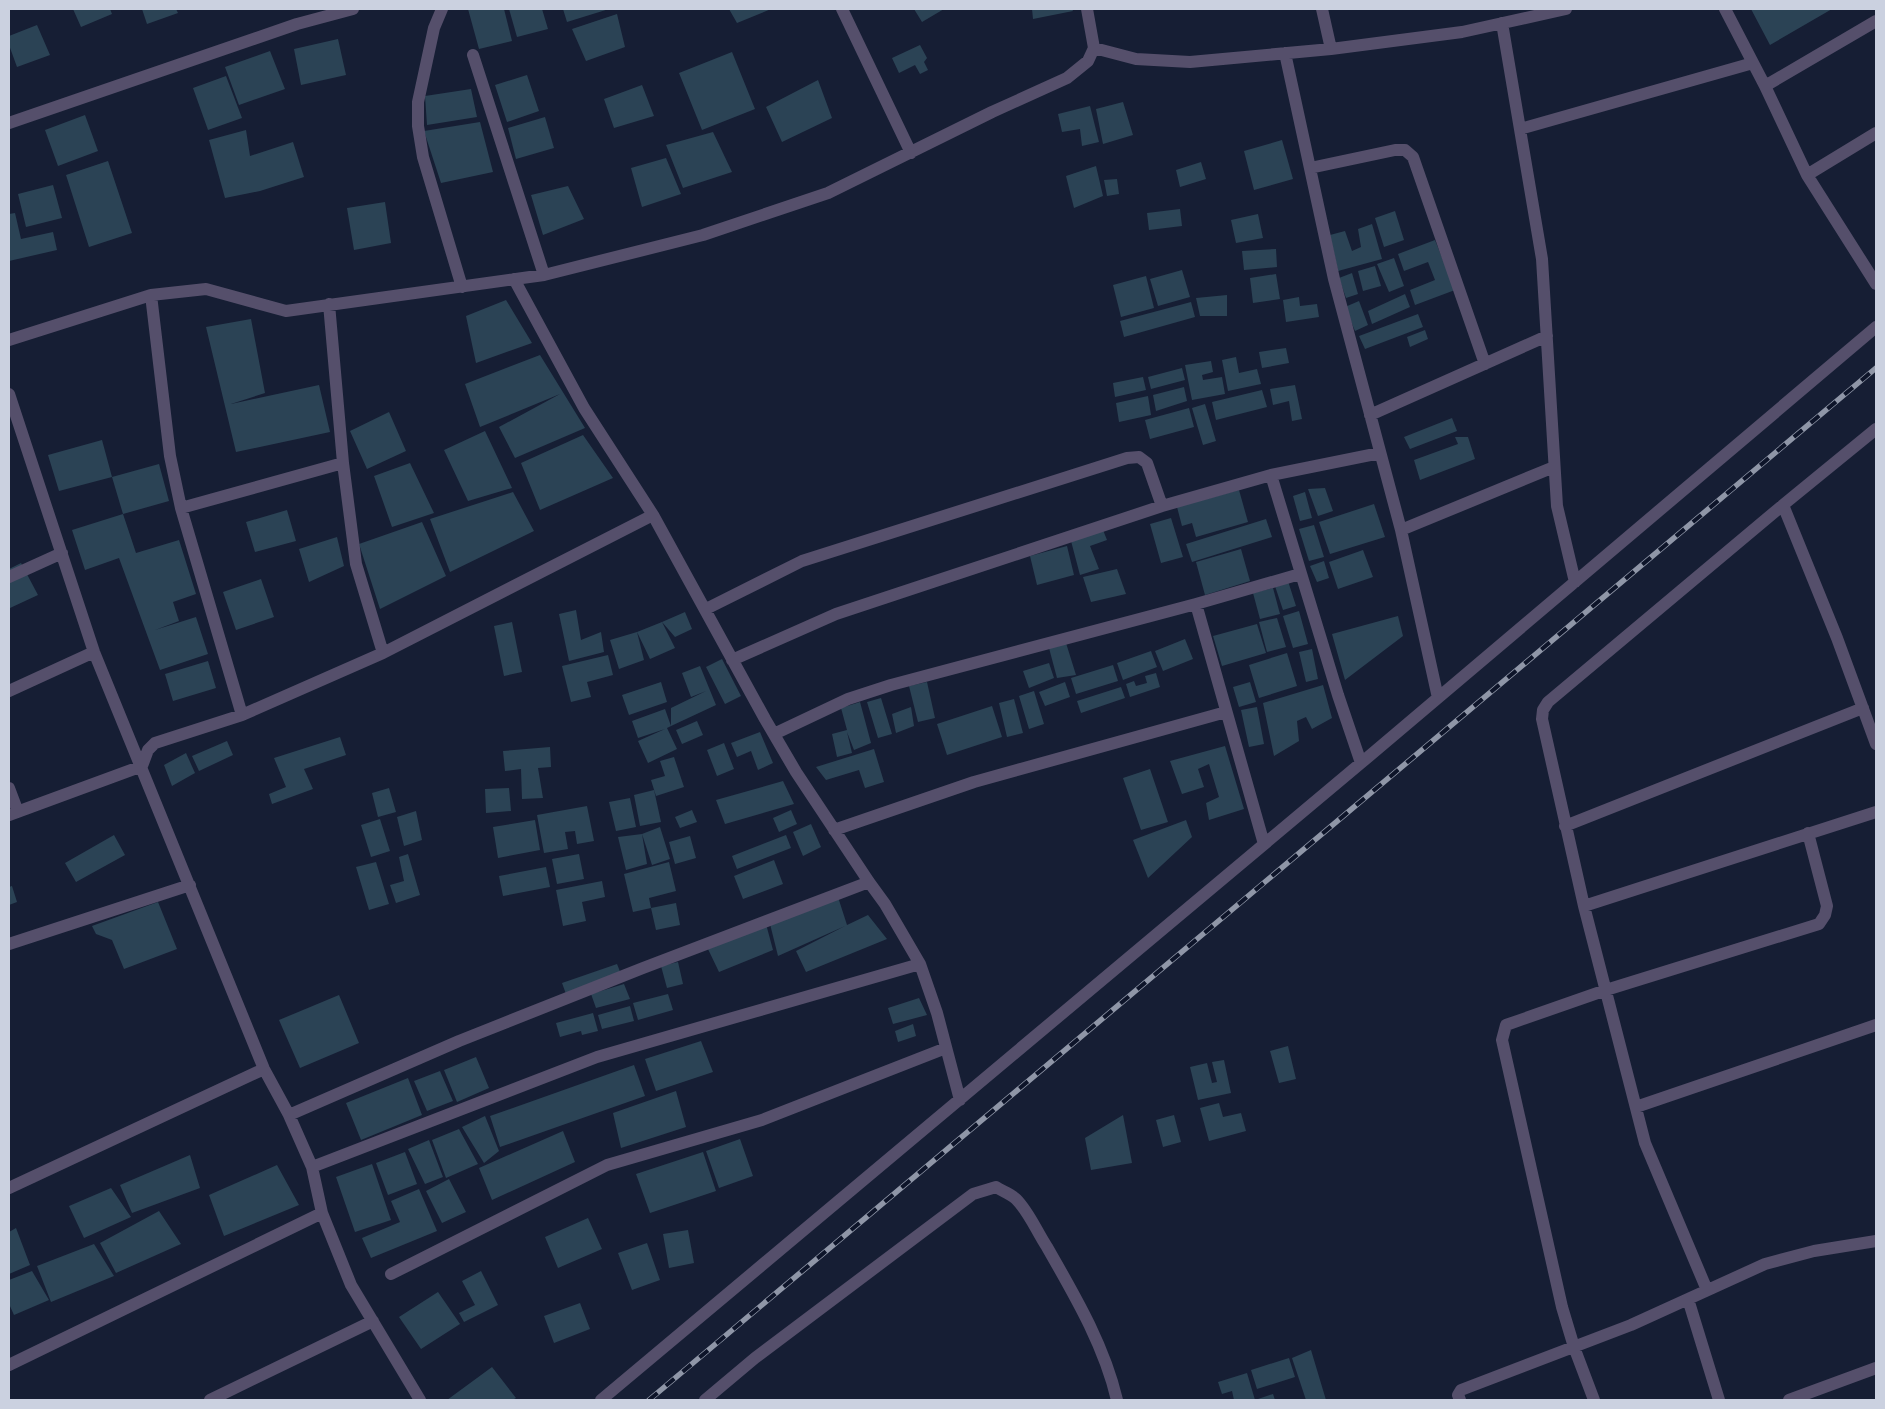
<svg xmlns="http://www.w3.org/2000/svg" width="1885" height="1409" font-family="Mulish,sans-serif">
	<style>
		.building { fill: #2b4355 }
		.lines { fill: none; stroke-linecap: round; stroke-linejoin: round }
		.street { stroke: #554f6b; stroke-width: 12 }
		.rail-casing { stroke: #8f96a7; stroke-width: 5.5 }
		.rail { stroke: #0d1429; stroke-width: 4; stroke-dasharray: 11; stroke-linecap: butt }
	</style>
	<rect width="100%" height="100%" fill="#161e34"/>
	<path class="building" d="M73 9H110L112 14 81 27Z
		M142 9H176L178 13 147 24Z
		M468 9H504L512 41 479 49Z
		M509 9H542L548 29 517 37Z
		M563 9H609L567 22Z
		M729 9H771L737 23Z
		M914 9H944L922 22Z
		M1032 9H1072L1073 11 1033 19Z
		M1751 9H1832L1770 45Z
		M617 14 625 47 586 61 572 29Z
		M37 25 50 55 17 67 9 45V36Z
		M338 39 346 75 301 85 294 49Z
		M920 45 927 58 924 62 928 70 920 74 915 65 899 73 892 58Z
		M270 51 285 89 239 105 225 67Z
		M732 52 755 109 702 130 679 73Z
		M527 75 539 111 507 122 495 85Z
		M226 76 242 118 208 130 193 88Z
		M818 80 832 118 782 142 766 107Z
		M642 85 654 116 614 128 604 99Z
		M471 89 477 117 427 125 425 96Z
		M1123 102 1133 135 1103 144 1096 109Z
		M1090 106 1099 142 1082 146 1080 129 1062 132 1058 114Z
		M85 115 98 151 58 166 45 130Z
		M545 117 554 148 516 159 508 128Z
		M480 122 493 172 441 183 424 131Z
		M246 130 250 156 293 142 304 177 260 191 225 198 209 140Z
		M713 132 732 172 683 188 666 145Z
		M1282 140 1293 179 1254 190 1244 151Z
		M666 158 681 194 642 207 631 168Z
		M108 161 132 233 89 247 66 175Z
		M1201 162 1206 179 1180 187 1176 170Z
		M1096 166 1103 196 1074 208 1066 176Z
		M1117 179 1119 194 1107 196 1104 180Z
		M53 185 62 218 26 227 18 194Z
		M568 186 584 219 543 235 531 195Z
		M385 202 391 243 354 250 347 208Z
		M1180 209 1182 226 1149 230 1147 213Z
		M1395 211 1404 240 1384 247 1375 218Z
		M15 213 21 239 53 232 57 250 9 261V214Z
		M1258 214 1263 238 1236 243 1231 220Z
		M1372 224 1382 259 1338 271 1330 235 1345 231 1352 251 1361 247 1358 229Z
		M1435 240 1455 290 1415 305 1410 290 1435 280 1428 262 1404 271 1398 254Z
		M1276 249 1277 267 1244 270 1242 251Z
		M1394 258 1404 286 1389 292 1377 264Z
		M1375 266 1381 286 1363 291 1358 271Z
		M1182 270 1190 297 1158 306 1150 279Z
		M1352 273 1358 294 1346 298 1339 278Z
		M1276 274 1280 299 1253 303 1250 278Z
		M1146 276 1154 308 1121 317 1113 285Z
		M1405 294 1410 307 1372 324 1368 311Z
		M1227 295V316H1200L1196 298Z
		M1299 297 1300 306 1317 304 1319 317 1286 322 1283 300Z
		M506 300 532 343 476 363 466 316Z
		M1359 301 1368 325 1355 331 1345 307Z
		M1191 302 1195 317 1124 337 1120 321Z
		M1418 314 1423 327 1365 349 1359 336Z
		M251 319 265 393 231 404 319 385 330 432 236 452 206 327Z
		M1425 330 1428 339 1410 347 1407 337Z
		M1286 348 1289 363 1262 368 1259 352Z
		M540 355 585 428 515 458 499 427 560 394 480 427 465 384Z
		M1236 357 1239 373 1257 369 1261 384 1228 391 1222 360Z
		M1211 361 1213 372 1202 375 1203 380 1222 377 1225 394 1192 400 1185 365Z
		M1182 368 1185 380 1151 389 1148 377Z
		M1143 377 1146 390 1115 397 1113 383Z
		M1295 385 1302 419 1292 421 1289 401 1273 405 1270 389Z
		M1184 387 1187 401 1156 411 1153 395Z
		M1262 390 1267 407 1216 420 1212 402Z
		M1148 396 1151 415 1119 422 1116 403Z
		M1205 404 1216 441 1203 445 1192 408Z
		M1189 408 1194 427 1150 439 1145 420Z
		M389 412 406 451 367 469 350 431Z
		M1452 418 1457 431 1410 449 1404 437Z
		M485 431 512 488 468 501 444 450Z
		M583 435 613 478 540 510 521 463Z
		M1455 437H1468L1475 459 1420 480 1414 460 1458 444Z
		M102 440 112 477 59 491 48 455Z
		M410 463 434 513 392 527 374 476Z
		M159 464 169 501 123 514 136 553 179 540 196 594 173 602 179 621 155 630 196 617 208 654 160 670 119 558 85 570 72 530 123 514 112 477Z
		M1325 488 1333 511 1318 516 1308 489Z
		M1239 490 1248 522 1196 537 1192 523 1182 526 1177 507Z
		M513 492 534 531 450 572 430 519Z
		M1305 492 1312 518 1300 521 1293 496Z
		M1374 504 1385 537 1330 554 1319 522Z
		M287 510 296 541 255 552 246 522Z
		M1171 518 1183 557 1161 563 1150 524Z
		M1266 519 1272 537 1192 562 1186 544Z
		M422 522 446 576 380 609 359 544Z
		M1314 525 1324 557 1309 561 1299 529Z
		M1103 530 1107 540 1090 546 1099 569 1080 575 1071 541Z
		M337 537 344 566 309 582 299 549Z
		M1067 546 1074 575 1037 585 1030 556Z
		M1241 549 1250 581 1205 595 1196 562Z
		M1363 550 1373 577 1338 589 1329 562Z
		M1324 561 1329 578 1317 582 1310 566Z
		M21 563 38 595 10 608 9 569Z
		M1117 569 1126 594 1091 602 1083 577Z
		M261 579 274 617 236 630 223 592Z
		M1288 581 1296 606 1283 610 1275 586Z
		M1273 588 1280 614 1260 619 1253 593Z
		M576 610 581 640 601 632 604 652 569 661 559 614Z
		M1299 611 1308 644 1293 648 1283 616Z
		M685 612 692 629 675 637 662 622Z
		M1398 616 1403 636 1345 680 1332 634Z
		M1277 618 1286 647 1267 652 1259 622Z
		M512 622 522 672 504 676 494 626Z
		M662 622 675 648 650 659 637 632Z
		M1257 624 1266 653 1222 666 1213 636Z
		M637 632 644 660 619 669 610 640Z
		M1185 639 1193 659 1163 671 1155 651Z
		M1066 643 1076 675 1057 678 1049 648Z
		M1312 649 1318 679 1306 682 1299 652Z
		M1151 651 1157 667 1123 680 1117 663Z
		M1287 653 1297 686 1259 698 1249 665Z
		M608 655 613 675 587 682 591 697 571 702 562 666Z
		M722 659 741 696 725 704 706 667Z
		M208 661 216 688 173 701 165 674Z
		M1049 663 1054 678 1029 688 1023 671Z
		M1113 665 1118 681 1076 694 1071 678Z
		M700 666 716 705 671 726 667 728 677 749 648 763 638 741 665 729 638 738 632 721 665 709 671 726V708L706 691 691 697 682 673Z
		M1156 673 1160 687 1130 697 1126 684 1134 681 1136 686 1147 683 1145 676Z
		M661 682 667 702 629 715 622 695Z
		M927 682 935 718 918 722 909 686Z
		M1065 682 1070 697 1045 706 1039 692Z
		M1250 682 1256 702 1239 707 1233 687Z
		M1323 685 1332 718 1312 729 1306 717 1297 721 1299 741 1274 756 1263 703Z
		M1121 687 1125 698 1081 713 1077 701Z
		M1034 691 1044 724 1029 729 1019 696Z
		M881 698 892 734 878 738 867 702Z
		M1014 699 1023 733 1007 737 999 703Z
		M860 702 871 743 854 750 847 732 852 753 837 757 832 734 847 730 841 708Z
		M992 706 1002 737 947 755 937 724Z
		M911 707 914 726 896 733 892 714Z
		M1257 707 1264 744 1249 747 1241 710Z
		M697 721 703 735 682 744 676 730Z
		M760 732 773 763 758 770 751 751 737 757 731 743Z
		M340 737 346 755 304 769 313 789 272 804 269 794 286 787 274 758Z
		M227 741 233 755 199 771 192 756Z
		M724 743 734 769 717 776 707 750Z
		M1225 746 1244 809 1209 820 1206 803 1219 797 1209 764 1198 769 1204 787 1182 794 1170 761Z
		M550 747 551 767 538 768 543 798 522 799 521 769 505 771 503 751Z
		M874 749 884 782 865 788 859 770 826 780 816 767Z
		M186 753 195 773 172 786 164 765Z
		M674 757 684 787 656 796 651 780 665 776 660 761Z
		M1150 769 1168 822 1141 830 1123 778Z
		M783 781 794 804 725 824 716 800Z
		M389 788 396 812 378 817 372 793Z
		M509 788 511 811 486 813 485 789Z
		M654 790 661 822 640 826 634 795Z
		M630 798 636 827 616 831 609 802Z
		M587 806 594 841 577 844 575 831 565 832 568 849 544 853 537 815Z
		M692 810 697 822 680 828 675 817Z
		M791 810 797 824 779 832 773 818Z
		M416 811 422 840 404 846 397 817Z
		M380 819 390 851 371 857 361 825Z
		M535 820 540 850 498 858 493 827Z
		M1186 820 1192 837 1148 878 1133 840Z
		M811 824 821 847 803 856 793 832Z
		M660 827 670 859 652 865 642 834Z
		M642 834 647 864 626 870 618 837Z
		M114 835 125 855 76 882 65 863Z
		M786 835 791 848 737 869 732 856Z
		M690 836 696 858 675 864 669 842Z
		M408 854 420 895 396 903 390 885 404 881 399 857Z
		M579 854 584 879 557 884 552 859Z
		M774 860 783 884 743 899 734 876Z
		M376 862 389 904 369 910 356 867Z
		M669 862 676 891 649 898 651 908 676 903 680 925 656 930 651 908 633 912 624 874Z
		M546 867 550 887 503 896 499 876Z
		M602 881 605 897 582 902 586 921 563 926 556 890Z
		M12 886 17 902 9 905V887Z
		M838 897 847 925 868 915 887 939 806 972 796 951 845 926 778 956 770 924Z
		M158 902 177 949 124 969 112 940 96 934 92 926Z
		M766 924 773 950 719 972 707 947Z
		M678 962 683 984 667 988 661 966Z
		M617 964 621 974 566 994 562 983Z
		M624 984 630 999 596 1008 591 994Z
		M668 994 673 1010 638 1020 633 1003Z
		M339 995 359 1043 300 1068 279 1020Z
		M919 998 927 1015 893 1024 888 1008Z
		M630 1006 634 1021 602 1029 598 1015Z
		M593 1013 598 1031 582 1035 581 1031 560 1037 556 1023Z
		M913 1024 916 1036 898 1042 895 1031Z
		M701 1041 713 1072 656 1091 645 1059Z
		M1288 1046 1296 1079 1279 1083 1270 1051Z
		M476 1057 489 1088 457 1102 444 1070Z
		M1224 1060 1231 1093 1198 1100 1190 1067 1207 1063 1212 1083 1217 1082 1212 1062Z
		M634 1065 645 1096 500 1147 490 1116Z
		M440 1071 453 1101 427 1111 414 1081Z
		M408 1078 422 1115 361 1140 346 1103Z
		M676 1091 686 1127 621 1148 613 1113Z
		M1219 1103 1223 1117 1241 1113 1246 1131 1209 1141 1200 1108Z
		M1123 1115 1132 1163 1091 1170 1085 1138Z
		M1174 1115 1181 1142 1163 1147 1156 1120Z
		M485 1116 499 1151 484 1163 462 1127Z
		M459 1129 478 1164 446 1178 432 1140Z
		M563 1131 575 1162 492 1200 479 1168Z
		M740 1139 753 1176 719 1188 706 1151Z
		M429 1140 443 1177 425 1184 408 1149Z
		M405 1152 417 1184 388 1195 376 1163Z
		M703 1152 716 1191 650 1213 636 1174Z
		M190 1155 200 1188 132 1213 120 1185Z
		M372 1164 391 1220 355 1232 336 1177Z
		M277 1165 299 1205 224 1236 209 1195Z
		M449 1179 466 1212 442 1223 426 1191Z
		M111 1188 131 1217 84 1238 69 1206Z
		M419 1189 437 1231 371 1258 362 1238 400 1222 391 1201Z
		M159 1211 181 1244 116 1273 100 1243Z
		M588 1218 602 1249 558 1268 545 1237Z
		M16 1228 30 1265 9 1274V1232Z
		M688 1230 694 1263 669 1268 663 1234Z
		M647 1243 660 1280 632 1290 618 1253Z
		M94 1244 114 1276 51 1302 37 1266Z
		M32 1271 49 1300 14 1315 9 1304V1280Z
		M481 1271 498 1305 464 1322 459 1313 475 1305 462 1281Z
		M438 1292 460 1324 421 1349 399 1317Z
		M580 1303 590 1329 554 1343 544 1316Z
		M1311 1350 1326 1400H1306L1292 1358Z
		M1289 1358 1295 1377 1257 1389 1251 1370Z
		M492 1367 516 1398 512 1400H447Z
		M1247 1373 1255 1400H1234L1232 1391 1222 1394 1218 1382Z
		M1273 1394 1275 1400H1255Z"/>
	<g class="lines">
		<path class="street" d="M442 9 434 28 418 102V126L423 157 462 287
			M842 9 911 153
			M1322 9 1331 49
			M1725 9 1765 86 1807 175 1876 284
			M1502 23 1542 259 1557 506 1575 582
			M1094 48 1136 59 1190 62 1331 49 1462 32 1566 9
			M1285 53 1334 279 1401 530 1438 698
			M473 55 544 275
			M1765 86 1876 21
			M9 123 297 24 353 9
			M1520 129 1753 63
			M1310 168 1395 150H1405L1413 157 1485 364
			M1807 175 1876 133
			M514 279 584 408 653 515 765 719 796 772 869 882 885 904 920 964 937 1013 960 1100
			M151 295 170 456 181 508 242 715
			M329 304 343 463 356 564 383 653
			M9 340 151 295 206 289 286 311 544 275 703 235 828 193 992 112 1067 78 1088 61 1094 48 1087 9
			M9 394 94 652 264 1069 289 1115 312 1167 322 1213 351 1285 420 1400
			M1370 415 1547 336
			M1271 475 1338 695 1361 763
			M1783 505 1837 638 1876 744
			M181 508 343 463
			M1401 530 1554 467
			M9 577 62 553
			M1196 604 1264 844
			M706 609 802 561 1127 458 1139 457 1147 463 1162 506
			M732 660 836 614 1162 506 1271 475 1380 453
			M9 691 94 652
			M774 734 848 699 891 685 1196 604 1300 574
			M9 788 18 812
			M9 815 142 766 148 750 155 743 242 715 383 653 653 515
			M1565 826 1863 708
			M834 830 974 782 1226 712
			M1584 906 1876 812
			M9 944 190 885
			M1636 1107 1876 1025
			M289 1115 459 1041 643 968 869 882
			M312 1167 597 1057 920 964
			M9 1188 264 1069
			M391 1274 607 1165 762 1120 946 1048
			M1707 1290 1645 1143 1584 906 1542 719 1543 710 1548 702 1783 505 1876 429
			M1688 1299 1719 1400
			M9 1365 322 1213
			M210 1400 373 1321
			M601 1400 1361 763 1876 327
			M705 1400 755 1358 973 1194 996 1187C1002 1191 1011 1194 1016 1199 1029 1212 1037 1232 1047 1247 1075 1296 1104 1345 1117 1400
			M1460 1400 1458 1395 1461 1390 1631 1325 1765 1264 1814 1251 1876 1241
			M1594 1400 1574 1347 1562 1307 1502 1040 1506 1025 1606 990 1819 924 1825 915 1827 906 1808 833
			M1789 1400 1876 1368"/>
		<g class="rail-casing">
			<path id="rail" d="M649 1400 1876 368"/>
		</g>
		<use href="#rail" class="rail"/>
	</g>
	<rect width="1885" height="1409" fill="none" stroke="#cbd1e0" stroke-width="20"/>
</svg>
